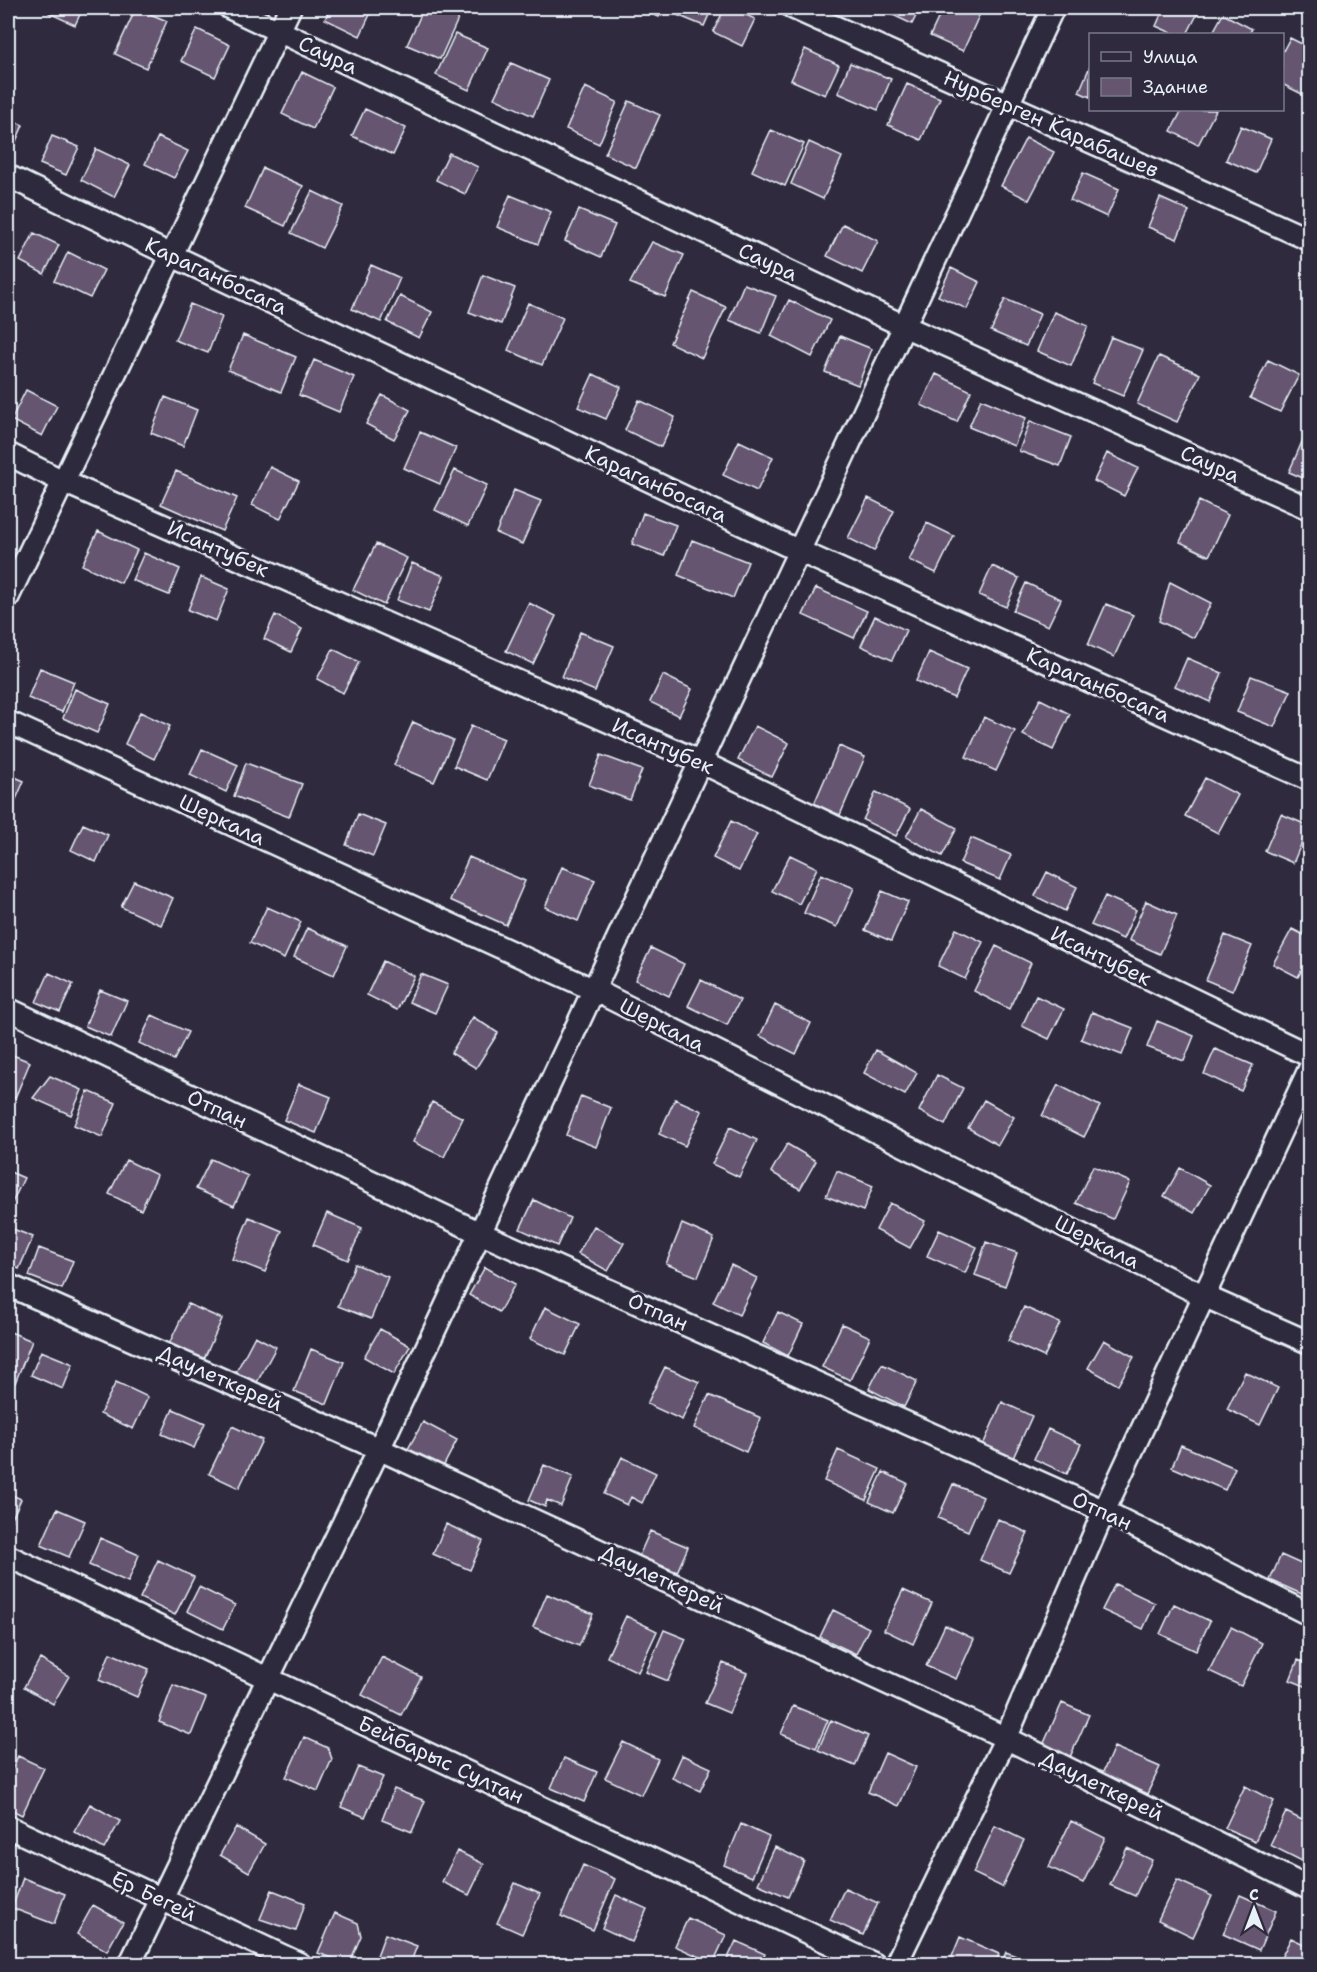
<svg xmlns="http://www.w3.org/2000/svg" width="1317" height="1972" font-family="'Shantell Sans',sans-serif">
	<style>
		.building { fill: #65556f; stroke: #e8f1f8; stroke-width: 1.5 }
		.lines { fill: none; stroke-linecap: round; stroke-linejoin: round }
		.minor-casing { stroke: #e8f1f8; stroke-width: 26 }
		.minor { stroke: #2f2a3d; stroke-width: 21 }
		.labels { text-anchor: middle; stroke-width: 6; stroke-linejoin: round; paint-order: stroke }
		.street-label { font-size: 21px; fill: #e8f1f8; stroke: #2f2a3d }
	</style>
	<rect width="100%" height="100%" fill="#2f2a3d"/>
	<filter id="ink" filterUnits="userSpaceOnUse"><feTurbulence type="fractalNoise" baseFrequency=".0167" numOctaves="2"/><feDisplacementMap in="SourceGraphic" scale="12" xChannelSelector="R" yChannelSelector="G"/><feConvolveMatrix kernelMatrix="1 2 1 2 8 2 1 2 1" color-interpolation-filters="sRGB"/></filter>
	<g filter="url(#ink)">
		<path class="building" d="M52 8H83L75 25 49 13Z
			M136 8 167 21 146 68 115 54Z
			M331 8H373L360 36 325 19Z
			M424 8H437L459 17 440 59 407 45Z
			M636 8H663L659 17Z
			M672 8H712L704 26 670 12Z
			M725 8H731L755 19 742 46 713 32Z
			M880 8H920L912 24 880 9Z
			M943 8 982 9 963 51 930 36Z
			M1164 8H1186L1198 13 1187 34H1174L1156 26Z
			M1223 14 1252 29 1249 34H1212Z
			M197 29 230 45 215 77 181 61Z
			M455 34 488 48 469 90 436 75Z
			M1290 38 1310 48 1308 97 1282 84V53Z
			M805 49 839 65 825 95 791 80Z
			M511 63 549 80 533 116 494 98Z
			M850 63 891 79 878 110 838 93Z
			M1090 66V97L1079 92Z
			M302 72 333 87 313 129 282 114Z
			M907 84 940 98 921 140 888 125Z
			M585 87 617 102 599 144 566 129Z
			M629 101 660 115 636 168 605 154Z
			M365 109 406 128 393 155 352 136Z
			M1182 110H1216L1198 145 1171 131Z
			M8 118 23 125 11 153 8 152Z
			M1241 126 1271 139 1256 173 1226 160Z
			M771 130 804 144 785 186 752 171Z
			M52 136 79 147 66 175 40 164Z
			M158 137 188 151 174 178 145 164Z
			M1026 138 1054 152 1029 200 1001 186Z
			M809 142 842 157 823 199 791 184Z
			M96 149 130 165 114 197 81 180Z
			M449 153 478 167 465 194 436 180Z
			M263 168 303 186 285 226 245 208Z
			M1083 173 1119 189 1107 217 1070 200Z
			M312 191 343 206 322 248 291 233Z
			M510 195 551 212 538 244 497 227Z
			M1160 198 1189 211 1177 239 1148 227Z
			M579 210 615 225 601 257 565 241Z
			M843 224 878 241 862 273 827 256Z
			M34 233 59 245 44 274 20 261Z
			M652 242 684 255 665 297 630 283Z
			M68 252 104 270 90 298 54 281Z
			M371 265 400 278 381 322 352 309Z
			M951 268 980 282 967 309 938 296Z
			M483 275 515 288 501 324 469 312Z
			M744 284 776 296 761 333 729 320Z
			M693 292 726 307 702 358 670 343Z
			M400 296 432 312 419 338 387 322Z
			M1005 299 1040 314 1026 346 991 331Z
			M789 300 830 320 812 357 771 336Z
			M528 303 563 318 542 365 508 350Z
			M190 304 222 317 208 353 175 340Z
			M1054 312 1088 326 1071 366 1037 351Z
			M243 335 296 357 281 392 228 370Z
			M840 336 872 349 858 385 825 372Z
			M1111 337 1143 350 1123 396 1092 383Z
			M1159 356 1200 374 1177 422 1137 404Z
			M314 360 354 377 339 412 299 395Z
			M1268 360 1299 375 1280 412 1250 398Z
			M593 374 621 387 606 419 578 407Z
			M936 374 971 391 957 422 921 405Z
			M26 390 57 406 42 436 11 420Z
			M382 395 410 410 394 439 366 424Z
			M165 397 197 410 183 446 151 433Z
			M981 399 1026 418 1014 446 969 427Z
			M639 400 675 417 661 447 625 430Z
			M1030 421 1071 437 1060 466 1019 451Z
			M420 432 456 448 440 484 404 468Z
			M1305 435 1310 437V481L1289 472Z
			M739 441 773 457 757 491 723 475Z
			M1107 453 1138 468 1124 496 1094 481Z
			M270 467 299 481 280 519 252 505Z
			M455 470 487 485 468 526 435 510Z
			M176 471 237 498 222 531 161 504Z
			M514 490 541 501 522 544 496 533Z
			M868 498 894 511 874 551 848 538Z
			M1199 501 1228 515 1209 556 1180 542Z
			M643 513 676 525 664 556 632 544Z
			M927 523 954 536 936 573 909 560Z
			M98 531 137 550 121 583 82 565Z
			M692 540 748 562 733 598 678 575Z
			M376 544 407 558 384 605 353 590Z
			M144 553 180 569 169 595 132 580Z
			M412 563 444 576 429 612 397 600Z
			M992 566 1019 578 1006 607 979 595Z
			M201 577 229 589 216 621 188 610Z
			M1170 582 1211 603 1194 638 1159 621Z
			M1026 583 1061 599 1048 626 1013 611Z
			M816 588 867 611 854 638 803 615Z
			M529 603 556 616 533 664 506 651Z
			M1106 604 1133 615 1114 657 1088 645Z
			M275 615 302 629 291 652 264 639Z
			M875 616 906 630 892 660 861 646Z
			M580 632 614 646 595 691 562 677Z
			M333 649 359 662 343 693 317 679Z
			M929 652 967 669 954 698 916 681Z
			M1187 658 1222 673 1210 702 1175 686Z
			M40 668 74 682 62 712 28 698Z
			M663 675 692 689 679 716 650 702Z
			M1251 676 1291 691 1274 727 1237 712Z
			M75 689 110 704 97 733 63 718Z
			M1040 699 1070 714 1053 750 1023 735Z
			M140 712 170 726 154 759 125 744Z
			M984 717 1015 731 996 771 966 757Z
			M413 722 453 740 434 782 394 765Z
			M471 726 504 739 487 780 454 766Z
			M755 726 789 743 772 777 738 760Z
			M839 746 865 757 840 815 814 804Z
			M202 749 238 765 226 792 190 775Z
			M601 755 642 770 630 800 589 785Z
			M246 763 302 784 289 817 234 796Z
			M8 774 24 781 14 804 8 801Z
			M1205 778 1238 795 1218 833 1185 816Z
			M876 792 910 809 896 836 863 820Z
			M921 809 957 828 942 856 906 837Z
			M358 814 386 825 373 856 346 845Z
			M1281 814 1309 826 1293 863 1265 851Z
			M731 821 757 834 739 871 713 858Z
			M83 824 108 835 96 862 71 850Z
			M971 838 1011 855 1000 880 960 863Z
			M790 855 817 868 799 904 772 891Z
			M469 857 525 881 506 925 450 900Z
			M562 867 595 880 578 921 545 907Z
			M1047 872 1077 887 1065 911 1035 896Z
			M821 874 854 888 837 927 804 913Z
			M134 881 173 898 161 925 121 907Z
			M882 891 908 902 891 941 865 930Z
			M1105 896 1136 910 1123 939 1091 925Z
			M1146 901 1177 915 1160 954 1129 940Z
			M267 907 301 922 284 959 250 943Z
			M307 928 347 946 334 975 294 957Z
			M956 929 983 942 965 979 938 966Z
			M1292 929 1310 938V955L1298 977 1273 964Z
			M1225 935 1252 946 1232 991 1206 980Z
			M996 946 1031 963 1009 1009 974 991Z
			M8 948 15 951 8 969Z
			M651 948 684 964 669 996 635 980Z
			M383 961 414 976 397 1010 367 995Z
			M49 973 73 984 60 1012 36 1002Z
			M421 974 448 985 435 1013 409 1002Z
			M701 980 740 1000 727 1025 688 1006Z
			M100 990 127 1001 111 1037 85 1026Z
			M1036 996 1064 1009 1049 1039 1022 1026Z
			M775 1005 811 1023 796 1054 760 1036Z
			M1092 1012 1133 1028 1122 1055 1081 1039Z
			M152 1015 188 1032 174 1060 139 1043Z
			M473 1017 498 1033 476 1068 451 1053Z
			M1157 1021 1194 1036 1184 1061 1147 1047Z
			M1215 1049 1253 1065 1241 1091 1204 1074Z
			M876 1050 917 1073 905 1095 864 1073Z
			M8 1053 30 1062 15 1098 8 1095Z
			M937 1075 963 1088 945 1125 919 1111Z
			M50 1076 82 1090 71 1115 33 1098Z
			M299 1084 331 1097 316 1133 284 1120Z
			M1058 1085 1100 1106 1084 1137 1042 1116Z
			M88 1091 116 1103 102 1137 74 1125Z
			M581 1096 611 1108 596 1147 566 1135Z
			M675 1099 702 1111 685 1146 659 1134Z
			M984 1100 1014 1117 998 1145 968 1128Z
			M432 1102 463 1118 444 1157 413 1142Z
			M730 1127 757 1140 739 1177 712 1164Z
			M787 1144 816 1161 800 1189 771 1172Z
			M211 1159 248 1176 234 1206 196 1189Z
			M126 1160 157 1175 141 1210 109 1194Z
			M1093 1166 1130 1182 1113 1219 1076 1203Z
			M1180 1168 1210 1185 1194 1213 1164 1196Z
			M8 1171 24 1178 12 1203 8 1201Z
			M837 1171 873 1186 863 1211 826 1196Z
			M534 1200 570 1218 557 1246 520 1229Z
			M890 1203 925 1221 910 1248 876 1230Z
			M327 1213 362 1228 348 1260 313 1245Z
			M249 1217 282 1231 265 1272 232 1259Z
			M682 1224 714 1238 698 1277 666 1264Z
			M594 1226 624 1243 608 1271 578 1254Z
			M8 1227 33 1237 19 1269 8 1264Z
			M939 1230 977 1247 965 1273 927 1256Z
			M986 1242 1017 1253 1005 1286 975 1275Z
			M39 1248 73 1261 62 1289 29 1276Z
			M355 1264 388 1277 371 1319 338 1306Z
			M731 1265 757 1278 739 1315 713 1302Z
			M485 1267 515 1284 499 1312 469 1295Z
			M188 1304 222 1319 204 1359 169 1344Z
			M545 1307 580 1324 565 1355 530 1339Z
			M1024 1307 1060 1323 1044 1357 1008 1341Z
			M778 1312 803 1324 788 1356 763 1343Z
			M842 1324 870 1337 850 1380 822 1367Z
			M380 1329 410 1346 394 1374 364 1357Z
			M8 1331 32 1341 15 1383 8 1380Z
			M255 1336 276 1347 255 1386 235 1374Z
			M1104 1340 1134 1357 1118 1385 1088 1368Z
			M311 1349 344 1362 327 1404 294 1391Z
			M41 1351 73 1364 63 1389 31 1375Z
			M882 1364 917 1381 904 1407 869 1389Z
			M665 1367 699 1382 682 1420 647 1404Z
			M1245 1372 1278 1388 1260 1425 1227 1409Z
			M116 1382 148 1397 133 1429 100 1414Z
			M709 1395 761 1418 746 1452 694 1428Z
			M1002 1402 1032 1416 1013 1458 983 1445Z
			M173 1409 205 1423 194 1448 162 1434Z
			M423 1422 457 1440 443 1467 408 1449Z
			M232 1426 262 1440 239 1488 209 1474Z
			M1048 1429 1081 1444 1067 1474 1034 1459Z
			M1181 1445 1235 1468 1225 1490 1172 1467Z
			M838 1450 880 1469 866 1500 824 1481Z
			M622 1457 656 1473 642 1503 631 1497 627 1505 604 1494Z
			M544 1465 573 1477 561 1506 547 1500 545 1507 529 1500Z
			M883 1472 907 1483 893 1513 869 1502Z
			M953 1484 983 1497 968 1531 938 1518Z
			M8 1493 21 1499 8 1527Z
			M57 1509 85 1521 69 1557 41 1545Z
			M998 1519 1028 1533 1009 1573 980 1560Z
			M446 1524 483 1541 470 1570 433 1554Z
			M650 1531 688 1547 677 1572 639 1556Z
			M100 1538 139 1555 128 1582 89 1565Z
			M1281 1555 1310 1568V1583L1304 1595 1270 1580Z
			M158 1560 194 1577 175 1615 140 1598Z
			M1115 1584 1155 1603 1143 1629 1102 1610Z
			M199 1587 235 1605 223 1629 187 1611Z
			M903 1590 932 1603 913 1644 884 1630Z
			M547 1594 593 1614 579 1646 533 1627Z
			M1174 1604 1210 1621 1196 1651 1160 1634Z
			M833 1610 869 1628 856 1654 820 1637Z
			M626 1616 657 1631 638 1672 607 1657Z
			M945 1625 974 1639 956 1679 926 1666Z
			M1231 1627 1262 1643 1241 1686 1209 1671Z
			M664 1630 686 1639 668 1681 646 1672Z
			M110 1653 149 1669 137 1697 99 1680Z
			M382 1657 421 1677 401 1715 362 1695Z
			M40 1659 69 1676 53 1704 24 1687Z
			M1298 1660 1310 1665V1688L1290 1680Z
			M723 1663 747 1673 729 1713 705 1703Z
			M173 1685 206 1698 191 1735 159 1722Z
			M1062 1703 1089 1715 1070 1757 1043 1745Z
			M793 1706 828 1720 816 1748 781 1734Z
			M831 1720 868 1736 855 1766 818 1750Z
			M304 1737 328 1748 332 1759 318 1791 286 1777Z
			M623 1742 658 1759 641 1795 605 1778Z
			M1114 1747 1160 1767 1147 1794 1102 1774Z
			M885 1753 916 1767 899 1806 868 1792Z
			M682 1755 711 1768 700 1791 672 1778Z
			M18 1756 44 1768 22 1815 8 1808V1778Z
			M564 1758 597 1772 584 1802 551 1788Z
			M358 1767 383 1777 365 1817 341 1807Z
			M1245 1786 1274 1801 1255 1841 1225 1828Z
			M394 1789 425 1801 412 1832 382 1820Z
			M90 1804 120 1821 104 1849 74 1832Z
			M1286 1812 1310 1824V1865L1270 1845Z
			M1071 1821 1105 1838 1083 1883 1049 1867Z
			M741 1824 769 1837 752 1877 724 1865Z
			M995 1826 1024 1840 1002 1887 973 1873Z
			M236 1827 265 1844 249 1872 220 1855Z
			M775 1847 804 1861 788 1897 758 1884Z
			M1127 1848 1152 1860 1135 1896 1110 1885Z
			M457 1851 484 1864 469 1895 442 1882Z
			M583 1865 615 1879 593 1930 561 1916Z
			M23 1878 65 1894 54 1924 12 1908Z
			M1177 1880 1212 1896 1193 1937 1158 1920Z
			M515 1883 540 1894 522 1934 497 1923Z
			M845 1888 878 1903 863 1935 830 1920Z
			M272 1890 305 1903 296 1931 260 1919Z
			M616 1895 647 1909 632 1942 602 1928Z
			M1240 1895 1276 1911 1259 1950 1223 1934Z
			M93 1905 123 1922 107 1951 77 1934Z
			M335 1913 358 1923 361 1936 349 1964 318 1953Z
			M688 1918 726 1935 713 1963 675 1946Z
			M385 1934 417 1946 410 1964H374Z
			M960 1937 999 1954 995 1964H949Z
			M1291 1938 1310 1947V1964H1278Z
			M736 1941 765 1954 760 1964H725Z
			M1006 1952 1036 1964H1001Z
			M179 1957 198 1964H176Z"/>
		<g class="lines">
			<g class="minor-casing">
				<path id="minor" d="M230 8 904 326 1310 509
					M793 8 1310 240
					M8 176 171 255 799 551 1310 780
					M8 454 62 481 701 762 1310 1056
					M8 597 290 8
					M8 722 594 990 1204 1296 1310 1343
					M8 1009 480 1233 1104 1511 1310 1615
					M8 1285 379 1449 1006 1738 1310 1889
					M8 1556 874 1964
					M8 1827 300 1964
					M130 1964 379 1449 1053 8
					M896 1964 1006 1738 1104 1511 1310 1068"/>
			</g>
			<use href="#minor" class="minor"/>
		</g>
	</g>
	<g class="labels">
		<g class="street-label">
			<text transform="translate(328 55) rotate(25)" y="7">Саура</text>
			<text transform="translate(1051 124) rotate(24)" y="7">Нурберген Карабашев</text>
			<text transform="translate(768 262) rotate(25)" y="7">Саура</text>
			<text transform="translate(216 276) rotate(25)" y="7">Караганбосага</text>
			<text transform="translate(1210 464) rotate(24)" y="7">Саура</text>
			<text transform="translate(656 484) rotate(25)" y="7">Караганбосага</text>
			<text transform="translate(218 549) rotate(24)" y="7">Исантубек</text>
			<text transform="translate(1098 685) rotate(24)" y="7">Караганбосага</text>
			<text transform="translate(663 746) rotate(24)" y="7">Исантубек</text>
			<text transform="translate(222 820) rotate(25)" y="7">Шеркала</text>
			<text transform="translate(1101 956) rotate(26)" y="7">Исантубек</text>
			<text transform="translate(662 1025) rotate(27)" y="7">Шеркала</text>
			<text transform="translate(217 1109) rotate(25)" y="7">Отпан</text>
			<text transform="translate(1097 1242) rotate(27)" y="7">Шеркала</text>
			<text transform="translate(658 1312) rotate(24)" y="7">Отпан</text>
			<text transform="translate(220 1378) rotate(24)" y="7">Даулеткерей</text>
			<text transform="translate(1102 1511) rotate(25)" y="7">Отпан</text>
			<text transform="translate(662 1579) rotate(25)" y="7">Даулеткерей</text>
			<text transform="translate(441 1760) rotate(25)" y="7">Бейбарыс Султан</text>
			<text transform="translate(1102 1786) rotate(26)" y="7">Даулеткерей</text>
			<text transform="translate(154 1896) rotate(25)" y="7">Ер Бегей</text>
		</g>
	</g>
	<rect width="1317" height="1972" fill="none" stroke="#2f2a3d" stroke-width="30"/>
	<rect x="15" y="15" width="1287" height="1942" fill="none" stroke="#e8f1f8" stroke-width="2" filter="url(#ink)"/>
	<rect x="1089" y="33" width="195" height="78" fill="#2f2a3d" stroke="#797a88" stroke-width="1.5"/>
	<rect x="1101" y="52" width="30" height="9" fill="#2f2a3d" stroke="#797a88" stroke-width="1.5"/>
	<text x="1143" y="63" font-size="18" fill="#e8f1f8">Улица</text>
	<rect x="1101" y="78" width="30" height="18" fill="#65556f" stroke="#797a88" stroke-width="1.5"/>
	<text x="1143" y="93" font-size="18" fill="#e8f1f8">Здание</text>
	<g transform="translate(1254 1909)" stroke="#2f2a3d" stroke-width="4.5" paint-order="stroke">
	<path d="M0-4.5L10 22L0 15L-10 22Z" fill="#e8f1f8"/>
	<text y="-9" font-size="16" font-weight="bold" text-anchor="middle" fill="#e8f1f8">С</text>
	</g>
</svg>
